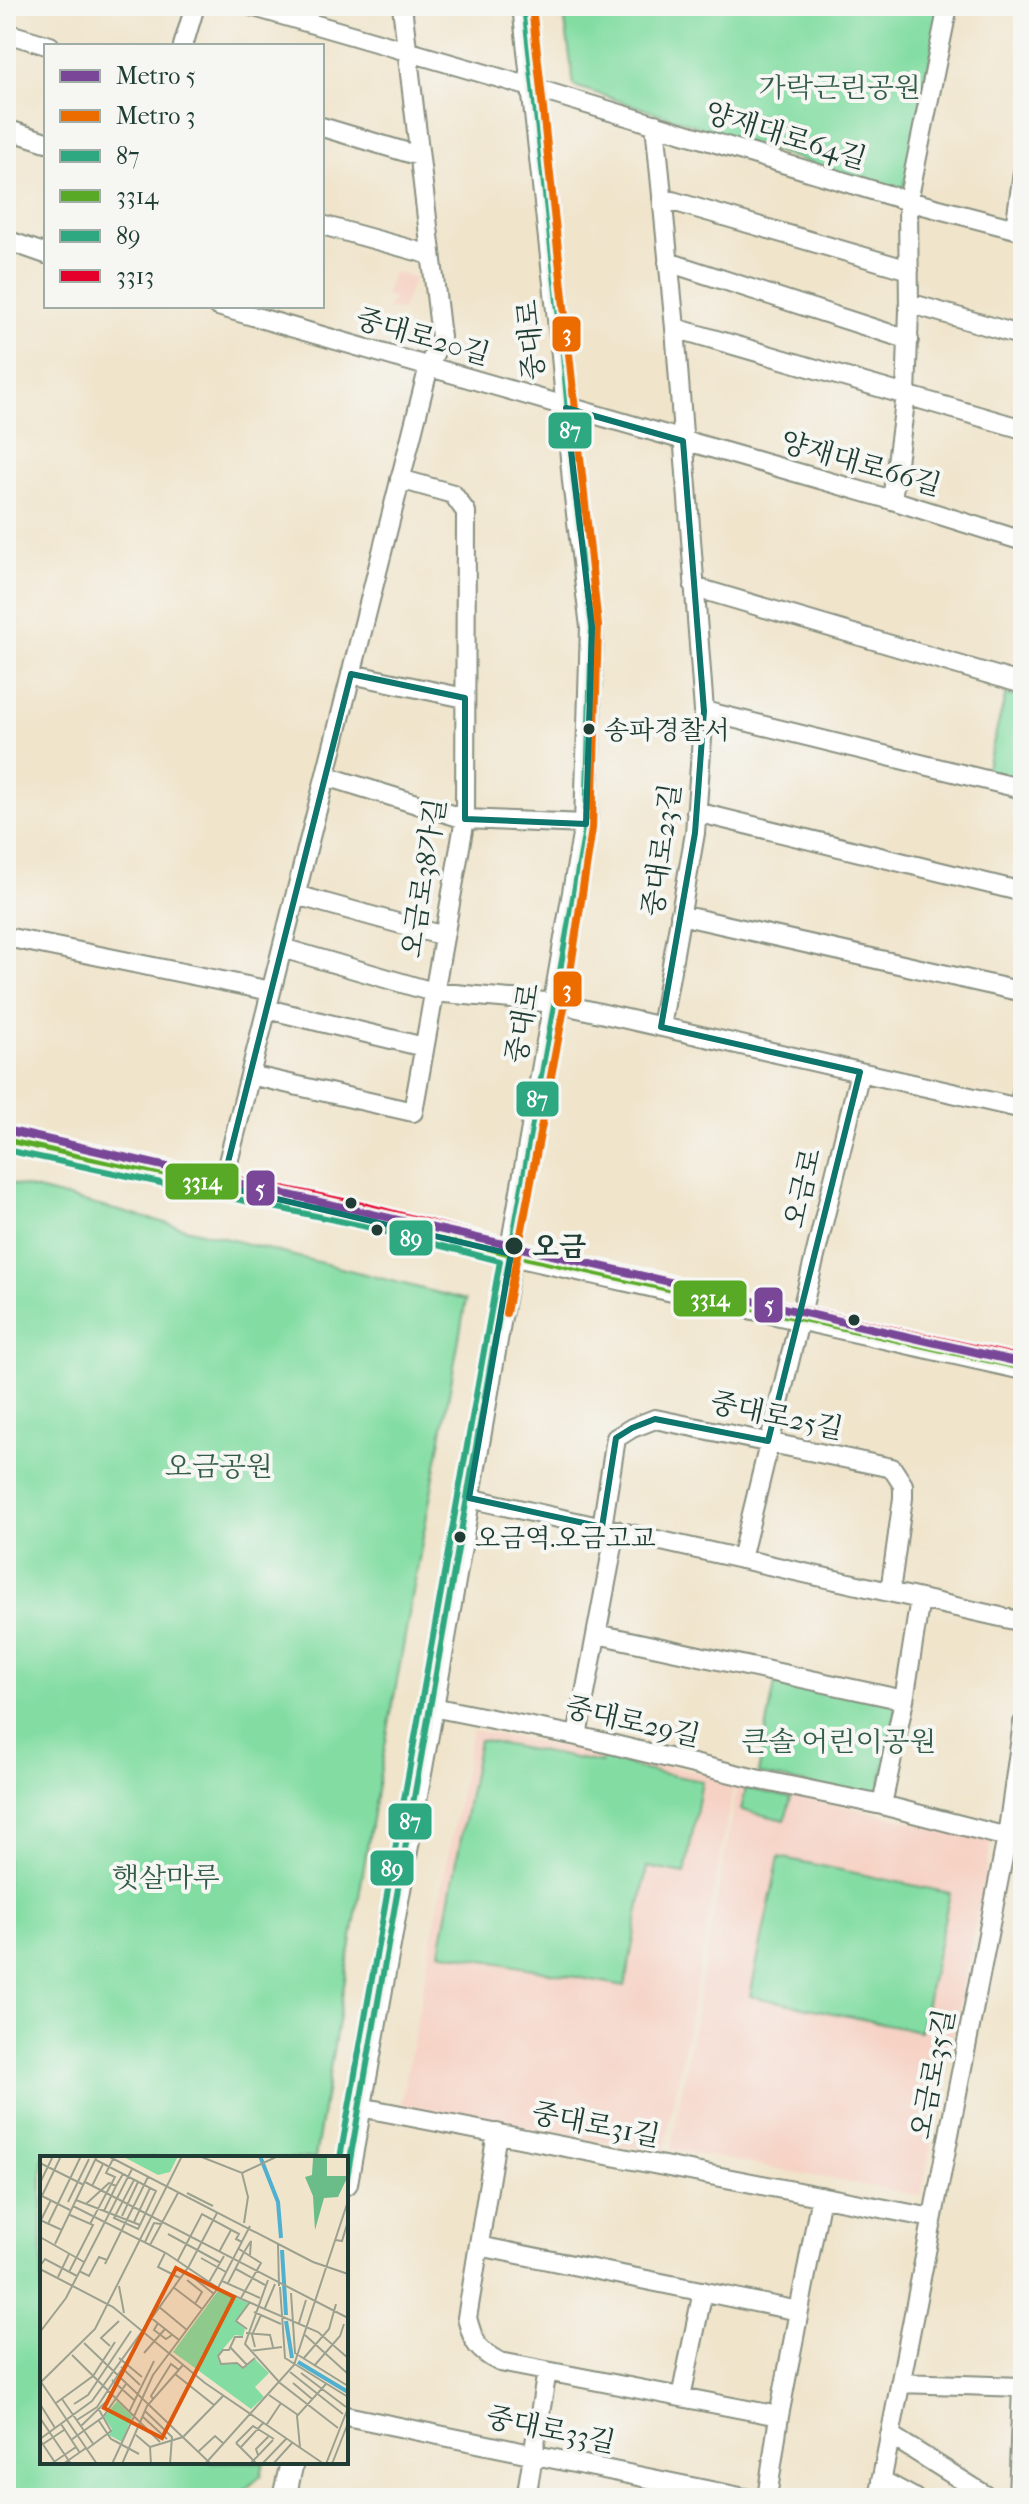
<svg xmlns="http://www.w3.org/2000/svg" width="1029" height="2504" font-family="'IM FELL French Canon','Noto Serif KR',serif">
	<style>
		.built { fill: #f6d2c4 }
		.green { fill: #83dda3; stroke: #518d6c; stroke-width: 2 }
		.lines { fill: none; stroke-linecap: round; stroke-linejoin: round }
		.minor-casing { stroke: #889080; stroke-width: 22 }
		.major-casing { stroke: #889080; stroke-width: 26 }
		.minor { stroke: #fff; stroke-width: 18 }
		.major { stroke: #fff; stroke-width: 22 }
		.bus-1-casing { stroke: #f6f6f2; stroke-width: 12 }
		.bus-2-casing { stroke: #f6f6f2; stroke-width: 12 }
		.bus-3-casing { stroke: #f6f6f2; stroke-width: 12 }
		.bus-4-casing { stroke: #f6f6f2; stroke-width: 12 }
		.bus-1 { stroke: #2ea880; stroke-width: 6 }
		.bus-2 { stroke: #58aa26; stroke-width: 6 }
		.bus-3 { stroke: #2ea880; stroke-width: 6 }
		.bus-4 { stroke: #e4002b; stroke-width: 6 }
		.metro-1-casing { stroke: #f6f6f2; stroke-width: 14 }
		.metro-2-casing { stroke: #f6f6f2; stroke-width: 14 }
		.metro-1 { stroke: #794698; stroke-width: 8 }
		.metro-2 { stroke: #ed6c00; stroke-width: 8 }
		.marked { fill: none; stroke: #0f766e; stroke-width: 6; stroke-linejoin: round }
		.bus-dot { fill: #1f3d34; stroke: #f6f6f2; stroke-width: 3 }
		.labels { text-anchor: middle; stroke-width: 8; stroke-linejoin: round; paint-order: stroke }
		.bus-label { font-size: 26px; fill: #1f3d34; stroke: #f6f6f2; text-anchor: start }
		.park-label { font-size: 28px; fill: #335d4a; stroke: #f6f6f2 }
		.street-label { font-size: 28px; fill: #1f3d34; stroke: #f6f6f2 }
		.stop-label { font-size: 28px; font-weight: bold; fill: #1f3d34; stroke: #f6f6f2; text-anchor: start }
		.inset-river { fill: none; stroke: #50b0cf; stroke-width: 4 }
		.inset-road { fill: none; stroke: #9ca18f; stroke-width: 2 }
		.view { fill: #de580e; fill-opacity: 0.15; stroke: #de580e; stroke-width: 4 }
		.inset-edge { fill: none; stroke: #1f3d34; stroke-width: 4 }
		.line-badge { stroke: #f6f6f2; stroke-width: 3 }
		.badge-label { font-size: 22px; text-anchor: middle; font-weight: bold; fill: #fff }
	</style>
	<rect width="100%" height="100%" fill="#f6f6f2"/>
	<filter id="ink" filterUnits="userSpaceOnUse"><feTurbulence type="fractalNoise" baseFrequency=".0125" numOctaves="2"/><feDisplacementMap in="SourceGraphic" scale="16" xChannelSelector="R" yChannelSelector="G"/><feConvolveMatrix kernelMatrix="1 2 1 2 8 2 1 2 1" color-interpolation-filters="sRGB"/></filter>
	<filter id="wash" filterUnits="userSpaceOnUse"><feTurbulence type="fractalNoise" baseFrequency=".006" numOctaves="4" result="noise"/><feDisplacementMap in="SourceGraphic" scale="32" xChannelSelector="R" yChannelSelector="G"/><feGaussianBlur stdDeviation="1.8" result="paint"/><feColorMatrix in="noise" values="0 0 0 0 0 0 0 0 0 0 0 0 0 0 0 0 0 1.4 0 .05"/><feComposite in="paint" operator="in"/></filter>
	<g filter="url(#wash)">
		<rect width="100%" height="100%" fill="#f0e4cb"/>
		<path class="built" d="M393 272 414 278 402 310 387 309 393 299 385 295Z
			M472 1730 735 1779 664 2153 401 2104Z
			M738 1781 992 1841 921 2196 671 2149Z"/>
		<path class="green" d="M563 6H941L903 193 574 86Z
			M1006 694 1023 699V781L986 771Z
			M6 1182 466 1300 373 1813 315 2158H42V2462H264L261 2476 235 2498H6Z
			M776 1678 898 1701 878 1799 758 1774Z
			M479 1740 601 1763 603 1756 639 1769 702 1781 685 1874 647 1867 625 1986 440 1952Z
			M746 1788 791 1798 785 1820 741 1810Z
			M779 1857 950 1893 920 2031 750 1996Z"/>
	</g>
	<g filter="url(#ink)">
		<g class="lines">
			<g class="minor-casing">
				<path id="minor" d="M251 6 534 88 908 201 1023 231
					M6 33 50 46
					M183 46 195 6
					M655 124 675 328 704 711 695 833 661 1027
					M322 127 419 156
					M6 129 46 142
					M662 198 909 270
					M322 225 431 255
					M1015 228 1023 172
					M6 240 46 254
					M668 262 909 340
					M909 303 1023 336
					M218 306 892 500 1023 541
					M675 328 1023 429
					M892 500 906 395 909 310 908 201 948 6
					M694 587 1023 684
					M351 674 465 698
					M704 711 1023 789
					M326 776 465 819 586 824
					M696 812 1023 892
					M296 895 444 936
					M680 915 1023 992
					M6 937 271 991
					M282 948 433 992 556 1003 1023 1109
					M267 1009 424 1047
					M250 1075 413 1112 465 819 466 512 453 494 400 479
					M1019 1108 1023 1087
					M222 1186 429 366 441 337 402 6
					M469 1498 1023 1622
					M602 1527 616 1438 632 1428 655 1419 892 1468 903 1485V1498L890 1592
					M741 1559 860 1072
					M597 1634 904 1700
					M432 1707 577 1736 756 1779 882 1805 1007 1837
					M577 1736 616 1530
					M882 1805 904 1700 920 1599
					M360 2107 932 2218
					M497 2133 467 2318C474 2343 476 2350 500 2362L779 2416
					M479 2246 799 2311
					M900 2383 1023 2387
					M681 2397 703 2291
					M346 2416 745 2498
					M890 2435 990 2498
					M881 2480 914 2498
					M526 2498 547 2371
					M767 2498 779 2416 821 2196
					M878 2498 1007 1837 1023 1723
					M1018 2498 1022 2387"/>
			</g>
			<g class="major-casing">
				<path id="major" d="M6 1140 365 1216 511 1254 1023 1368
					M346 2183 432 1707 586 824 592 627 574 481 563 355 524 6
					M284 2498 292 2462"/>
			</g>
			<use href="#minor" class="minor"/>
			<use href="#major" class="major"/>
			<g class="bus-1-casing">
				<path id="bus-1" d="M346 2183 586 824 592 627 574 481 563 355 524 6"/>
			</g>
			<g class="bus-2-casing">
				<path id="bus-2" d="M6 1140 365 1216 511 1254 1023 1368"/>
			</g>
			<g class="bus-3-casing">
				<path id="bus-3" d="M6 1150 363 1226 500 1261 340 2158"/>
			</g>
			<g class="bus-4-casing">
				<path id="bus-4" d="M8 1130 367 1206 513 1244 1023 1358"/>
			</g>
			<use href="#bus-1" class="bus-1"/>
			<use href="#bus-2" class="bus-2"/>
			<use href="#bus-3" class="bus-3"/>
			<use href="#bus-4" class="bus-4"/>
			<g class="metro-1-casing">
				<path id="metro-1" d="M6 1130 1023 1363"/>
			</g>
			<g class="metro-2-casing">
				<path id="metro-2" d="M506 1313 567 992 592 829 598 626 532 6"/>
			</g>
			<use href="#metro-1" class="metro-1"/>
			<use href="#metro-2" class="metro-2"/>
		</g>
	</g>
	<path class="marked" d="M566 408 683 441 704 711 695 833 661 1027 860 1072 768 1441 655 1419 632 1428 616 1438 602 1527 469 1498 511 1254 222 1186 351 674 465 698V819L586 824 592 627Z"/>
	<g class="bus-dot">
		<circle cx="589" cy="729" r="7"/>
		<circle cx="351" cy="1203" r="7"/>
		<circle cx="377" cy="1230" r="7"/>
		<circle cx="514" cy="1246" r="10"/>
		<circle cx="854" cy="1320" r="7"/>
		<circle cx="460" cy="1537" r="7"/>
	</g>
	<g class="labels">
		<g class="bus-label">
			<text x="604" y="739">송파경찰서</text>
			<text x="475" y="1547">오금역.오금고교</text>
		</g>
		<g class="park-label">
			<text x="840" y="97">가락근린공원</text>
			<text x="219" y="1476">오금공원</text>
			<text x="839" y="1751">큰솔 어린이공원</text>
			<text x="166" y="1887">햇살마루</text>
		</g>
		<g class="street-label">
			<text transform="translate(786 135) rotate(17)" y="10">양재대로64길</text>
			<text transform="translate(423 336) rotate(16)" y="10">중대로20길</text>
			<text transform="translate(530 340) rotate(-95)" y="10">중대로</text>
			<text transform="translate(861 463) rotate(16)" y="10">양재대로66길</text>
			<text transform="translate(661 850) rotate(-82)" y="10">중대로23길</text>
			<text transform="translate(423 878) rotate(-81)" y="10">오금로38가길</text>
			<text transform="translate(522 1023) rotate(-80)" y="10">중대로</text>
			<text transform="translate(802 1188) rotate(-77)" y="10">오금로</text>
			<text transform="translate(777 1415) rotate(12)" y="10">중대로25길</text>
			<text transform="translate(633 1721) rotate(13)" y="10">중대로29길</text>
			<text transform="translate(932 2074) rotate(-79)" y="10">오금로35길</text>
			<text transform="translate(596 2124) rotate(11)" y="10">중대로31길</text>
			<text transform="translate(551 2429) rotate(12)" y="10">중대로33길</text>
		</g>
		<g class="stop-label">
			<text x="532" y="1256">오금</text>
		</g>
	</g>
	<g transform="translate(40 2156)">
		<rect width="308" height="308" fill="#f0e4cb"/>
		<path d="M82 0H138L130 16 118 19ZM178 135 209 147 195 165 205 173 203 180 195 179 177 200 180 208H197L203 213 215 203 229 217 215 231 224 241 211 253 133 196ZM77 245 92 260 82 286 69 279 72 273 64 261Z" fill="#83dda3"/>
		<path d="M273 2H287V20H308L298 41 284 42 275 74 273 40 265 21 272 19Z" fill="#6abc89"/>
		<path class="inset-river" d="M220 0 238 46 241 82M242 94 246 159M246 165 252 202M258 206 308 236"/>
		<path class="inset-road" d="M68 0 273 106 308 118M159 0 202 17 238 0M56 4 116 35 100 69M0 7 44 29M202 17 208 41 204 67M94 24 74 62 98 73 100 69M45 26 308 162M0 27 13 0M52 30 63 8M147 37 173 50M2 40 30 54M0 44 21 0M36 44 100 69M28 46 49 3M46 48 69 27 76 30 83 18M33 50 126 97 181 134 278 176 308 202M64 55 76 30M82 60 98 26M0 64 22 74M0 66 11 44M94 66 110 32M8 68 41 0M50 68 75 21 66 17 73 3M128 78 181 107M0 81 44 106M296 84 302 85 308 65M105 86 114 67 121 68M15 88 57 0M238 88 239 130M110 89 138 37M199 93 221 107 201 142M179 96 191 74M204 96 211 85 210 99M125 97 118 111 140 122M161 102 186 116M138 104 162 58 199 78 196 83 202 86M65 108 108 21M0 110 5 103 37 120M0 113 73 151 165 227 284 308M196 113 225 129M39 115 49 120 59 101 67 104M145 115 174 138M29 116 53 69 30 59M18 121 29 98M147 124 162 136 155 148M228 124 205 188 240 227 298 272M182 125 220 142M169 126 184 100M188 127 204 96M79 130 84 157M133 131 162 153M240 131 245 202 308 241M251 137 255 197 308 230M118 150 147 174M225 152 235 128M214 156 241 168M110 161 139 184M118 167 114 174 126 183 132 179M259 167 266 144M207 173 196 165 210 146M0 176 26 142 92 13M206 177 230 179 233 191M265 179 308 218M203 181H195L189 194H183L178 200 181 208 197 207 203 212 215 202M44 187 171 308M70 190 61 182 79 165M190 191 207 209M215 191 212 179 221 159M210 195 242 191M104 197 125 173M32 199 120 286M79 202 102 221M263 203 289 173 296 148M274 210 300 180 304 168M81 211 100 229M250 216 303 258M261 217 306 251M135 218 174 249M72 224 94 244M1 226 57 308M0 227 55 173 142 0M253 227 272 243M229 239 258 259M22 243 54 289M113 243 111 240 131 208 139 214M16 247 53 220 75 186M0 248 15 272M34 248 48 239 91 175M105 255 132 281 130 308M89 256 114 205M103 261 127 283M0 262 31 308M37 264 57 251 97 190M59 265 71 283 99 298M21 268 40 297M227 268 241 247M41 270 72 240M96 279 110 291 111 308M0 283 52 245 149 110 177 57M0 284 14 305M31 284 63 261 86 228M196 287 213 270 234 283M196 287 217 308M3 288 24 274M110 291 143 281 184 239M201 291 224 266M260 291 257 260 286 228M47 293 71 275 58 252M159 295 175 280 183 287M218 299 216 293 229 280M11 308 36 291M23 308 46 292M72 308 113 219 178 132 210 70M82 308 107 250 143 209M165 308 254 209 308 45M210 308 233 284M222 308 247 282M233 308 253 286M286 308 308 252M292 308 308 267"/>
		<path class="view" d="M136 112 194 141 122 282 64 252Z"/>
		<rect width="308" height="308" class="inset-edge"/>
	</g>
	<g class="line-badge">
		<rect x="551" y="315" width="31" height="38" rx="8" fill="#ed6c00"/>
		<rect x="547" y="411" width="46" height="39" rx="8" fill="#2ea880"/>
		<rect x="552" y="970" width="31" height="38" rx="8" fill="#ed6c00"/>
		<rect x="515" y="1080" width="45" height="38" rx="8" fill="#2ea880"/>
		<rect x="164" y="1162" width="76" height="39" rx="8" fill="#58aa26"/>
		<rect x="245" y="1169" width="31" height="38" rx="8" fill="#794698"/>
		<rect x="388" y="1219" width="46" height="38" rx="8" fill="#2ea880"/>
		<rect x="672" y="1279" width="76" height="39" rx="8" fill="#58aa26"/>
		<rect x="753" y="1286" width="31" height="38" rx="8" fill="#794698"/>
		<rect x="387" y="1802" width="46" height="39" rx="8" fill="#2ea880"/>
		<rect x="369" y="1849" width="46" height="38" rx="8" fill="#2ea880"/>
	</g>
	<g class="badge-label">
		<text x="567" y="341">3</text>
		<text x="570" y="438">87</text>
		<text x="567" y="997">3</text>
		<text x="537" y="1107">87</text>
		<text x="202" y="1189">3314</text>
		<text x="260" y="1196">5</text>
		<text x="411" y="1246">89</text>
		<text x="710" y="1306">3314</text>
		<text x="769" y="1312">5</text>
		<text x="410" y="1829">87</text>
		<text x="392" y="1876">89</text>
	</g>
	<rect width="1029" height="2504" fill="none" stroke="#f6f6f2" stroke-width="32"/>
	<rect x="44" y="44" width="280" height="264" fill="#f6f6f2" stroke="#a0aca6" stroke-width="2"/>
	<rect x="60" y="70" width="40" height="12" fill="#794698" stroke="#a0aca6" stroke-width="2"/>
	<text x="116" y="84" font-size="24" fill="#1f3d34">Metro 5</text>
	<rect x="60" y="110" width="40" height="12" fill="#ed6c00" stroke="#a0aca6" stroke-width="2"/>
	<text x="116" y="124" font-size="24" fill="#1f3d34">Metro 3</text>
	<rect x="60" y="150" width="40" height="12" fill="#2ea880" stroke="#a0aca6" stroke-width="2"/>
	<text x="116" y="164" font-size="24" fill="#1f3d34">87</text>
	<rect x="60" y="190" width="40" height="12" fill="#58aa26" stroke="#a0aca6" stroke-width="2"/>
	<text x="116" y="204" font-size="24" fill="#1f3d34">3314</text>
	<rect x="60" y="230" width="40" height="12" fill="#2ea880" stroke="#a0aca6" stroke-width="2"/>
	<text x="116" y="244" font-size="24" fill="#1f3d34">89</text>
	<rect x="60" y="270" width="40" height="12" fill="#e4002b" stroke="#a0aca6" stroke-width="2"/>
	<text x="116" y="284" font-size="24" fill="#1f3d34">3313</text>
</svg>
